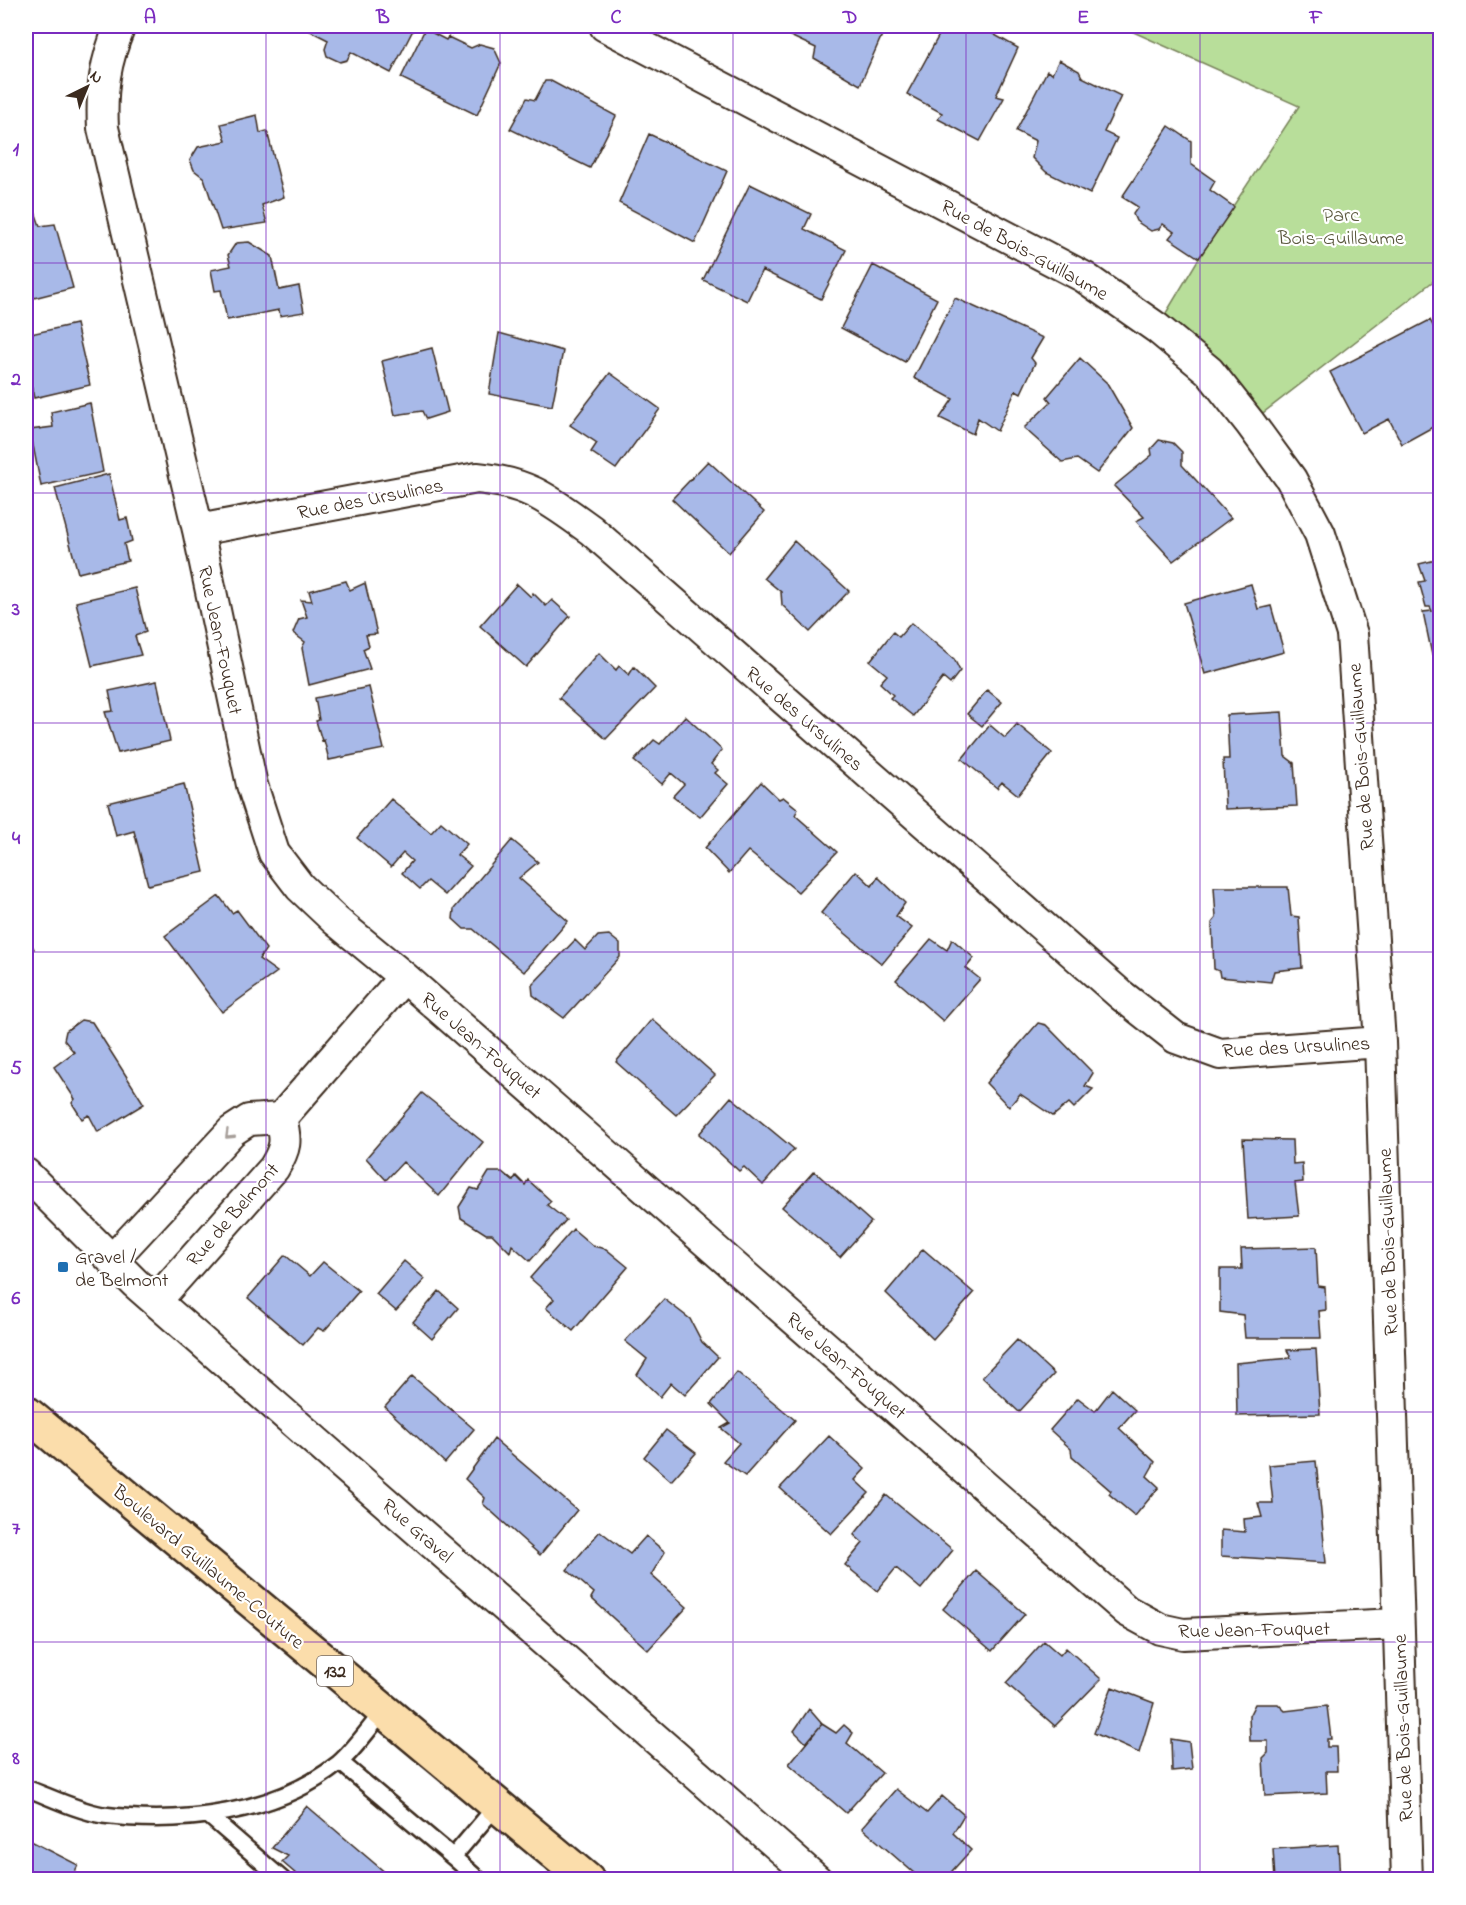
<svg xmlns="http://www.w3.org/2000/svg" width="1466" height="1905" font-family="'Indie Flower',sans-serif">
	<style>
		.green { fill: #b8de9a; stroke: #7a845c; stroke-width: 1.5 }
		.building { fill: #a8b9e8; stroke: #3b2a1e; stroke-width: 1.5 }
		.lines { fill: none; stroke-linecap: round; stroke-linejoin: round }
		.lane-casing { stroke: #3b2a1e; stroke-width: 20 }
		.street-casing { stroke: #3b2a1e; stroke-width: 34 }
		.primary-casing { stroke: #3b2a1e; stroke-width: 38 }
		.lane { stroke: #fff; stroke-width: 15 }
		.street { stroke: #fff; stroke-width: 30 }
		.primary { stroke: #fbddab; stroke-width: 33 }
		.oneway { stroke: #a79f9a }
		.grid { fill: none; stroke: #7b2cbf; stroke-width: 1.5; stroke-opacity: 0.55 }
		.poi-dot { fill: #1f6fb2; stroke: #fff; stroke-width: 2 }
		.labels { text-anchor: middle; stroke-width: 4.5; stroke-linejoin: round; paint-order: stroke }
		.shield { fill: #fff; stroke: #766a62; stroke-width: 1.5 }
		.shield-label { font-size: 18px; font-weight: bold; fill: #3b2a1e }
		.park-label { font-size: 20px; fill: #5a573d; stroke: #fff }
		.street-label { font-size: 20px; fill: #3b2a1e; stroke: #fff }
		.poi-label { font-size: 20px; fill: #3b2a1e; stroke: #fff; text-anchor: start }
		.neatline { fill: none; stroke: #7b2cbf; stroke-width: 2 }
		.grid-label { font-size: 20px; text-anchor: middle; font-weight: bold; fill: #7b2cbf }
	</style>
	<rect width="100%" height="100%" fill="#fff"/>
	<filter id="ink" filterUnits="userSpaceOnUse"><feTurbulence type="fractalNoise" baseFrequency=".0167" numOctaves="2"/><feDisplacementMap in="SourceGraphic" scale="12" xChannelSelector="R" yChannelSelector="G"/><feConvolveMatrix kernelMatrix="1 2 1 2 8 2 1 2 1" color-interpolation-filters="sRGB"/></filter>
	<g filter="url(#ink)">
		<path class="green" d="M1120 26H1440V276L1250 423 1157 328 1199 258 1299 106Z"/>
		<path class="building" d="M312 26H415L391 73 351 52 347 60 340 62 327 56 325 49 328 40 310 31Z
			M777 26H886L860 85 814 58 816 48 775 29Z
			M944 26H979L1018 48 996 96 1004 98 980 141 938 119 942 113 907 94Z
			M425 29 446 40 448 37 471 48 480 44 494 48 501 63 477 115 401 78Z
			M1059 60 1079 71 1082 77 1121 96 1104 132 1117 138 1090 194 1046 172 1032 158 1036 141 1016 131 1047 71 1052 74Z
			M545 81H551L616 116 590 168 510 129 527 98 535 100Z
			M257 115 260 133 267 131 284 197 262 205 267 223 221 230 204 178 194 170 190 160 198 147 226 141 221 124Z
			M1169 126 1191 141V164L1215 181 1210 190 1234 207 1199 258 1169 238 1174 232 1163 224 1159 229 1151 231 1136 221 1133 214 1138 207 1122 197Z
			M649 134 727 171 695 243 619 203Z
			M750 184 811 214 804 229 846 250 821 299 762 270 747 301 703 280Z
			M33 206 40 226 55 224 73 288 26 300V208Z
			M249 242 272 256 279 290 299 286 304 312 280 316 279 310 227 320 221 290 215 291 211 270 231 266 228 255 236 243Z
			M873 265 937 299 905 362 841 328Z
			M955 298 1043 338 1031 358 1035 363 1021 393 1016 390 997 431 978 418 973 434 940 418 953 399 914 378Z
			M1430 320 1440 339V423L1402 444 1389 419 1362 433 1330 372Z
			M76 324 90 385 34 398 26 362V335Z
			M499 333 563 351 552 406 489 394Z
			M432 348 448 412 426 419 422 411 395 415 382 361Z
			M1080 358 1107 383 1133 428 1097 473 1077 459 1062 462 1024 428 1051 402 1047 397Z
			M610 373 660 409 616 469 591 452 597 443 570 425Z
			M90 403 103 472 41 486 30 430 53 427 51 412Z
			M1159 440 1173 443 1182 452V465L1231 518 1173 561 1136 521 1144 517 1114 486 1152 455 1151 449Z
			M708 461 764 512 729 553 672 499Z
			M109 474 120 520 127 518 132 541 124 544 128 561 78 573 55 488Z
			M794 541 849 591 810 632 782 605 781 592 764 578Z
			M1440 559V653L1432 655 1423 612 1432 611 1430 607H1426L1419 582 1425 581 1419 564Z
			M346 581 350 590 365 583 377 634 366 635 369 646 363 649 370 669 309 685 302 648 305 642 293 633 299 619 307 617 301 600 312 601 309 591Z
			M517 584 531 597 533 593 546 606 552 600 570 616 526 667 480 626Z
			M1251 584 1258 609 1271 606 1284 652 1205 674 1184 603Z
			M135 588 146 632 135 636 141 655 92 666 76 602Z
			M911 623 954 659 960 671 950 684 943 678 913 716 890 698 893 695 880 683 887 675 870 661 893 632 899 637Z
			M599 653 616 670 619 666 629 675 634 667 655 688 606 739 559 698Z
			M1437 672H1440V709Z
			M157 681 170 741 118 753 105 712 113 711 109 691Z
			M369 687 384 749 329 760 324 740 322 741 316 721 319 720 315 698Z
			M987 690 1002 702 982 726 967 714Z
			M1282 712 1285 756 1294 763 1297 806 1225 809 1223 759H1229L1227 715Z
			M685 716 722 750 711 764 718 770 715 773 728 784 700 817 673 796 684 784 671 773 662 784 634 761 654 740 660 744Z
			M1017 724 1052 753 1018 795 1002 782 997 788 962 759 990 725 1005 738Z
			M761 782 779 799 783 797 798 809 795 815 837 852 798 892 748 851 729 873 705 848Z
			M184 784 204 872 148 885 134 831 116 836 108 803Z
			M391 799 431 833 441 822 467 844 457 855 471 866 445 895 428 881 420 889 402 873 412 861 403 853 391 867 357 838Z
			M512 840 538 862 519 878 568 921 524 972 473 929H464L453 919 454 909Z
			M856 871 872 886 878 877 905 903 896 916 912 928 882 964 821 913Z
			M1214 887H1288L1291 916 1299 917 1302 968 1274 971 1271 982 1220 977 1219 971 1214 969 1212 923 1216 918Z
			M219 896 232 913 237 910 266 949 259 959 277 972 222 1012 165 936Z
			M1440 896V964H1437L1435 897Z
			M26 935 34 949 26 953Z
			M609 935 620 944V957L564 1018 533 995 532 985 575 940 585 950 598 936Z
			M931 939 947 950 952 939 974 958 966 968 980 979 943 1021 896 980Z
			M652 1019 715 1075 676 1115 616 1062Z
			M81 1020 92 1022 144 1104 98 1132 89 1115 82 1119 72 1103 75 1099 54 1067 74 1052 64 1040 66 1031Z
			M1038 1023 1046 1025 1093 1073 1085 1086 1093 1089 1074 1108 1069 1103 1053 1116 1020 1094 1009 1107 986 1083Z
			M422 1093 483 1142 439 1196 403 1162 386 1180 366 1158Z
			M731 1097 794 1149 763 1185 744 1167 739 1171 699 1134Z
			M1243 1139 1292 1140 1293 1164 1302 1163 1303 1182 1295 1183 1299 1216 1248 1219Z
			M814 1171 871 1222 840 1257 782 1207Z
			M489 1172H502L513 1181 516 1176 525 1185 528 1180 551 1201 547 1205 566 1220 530 1261 512 1245 510 1252 492 1234H486L461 1218 459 1207 471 1188 478 1190Z
			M573 1229 593 1246 606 1249 628 1267 573 1331 546 1308 554 1299 530 1278Z
			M1316 1247 1318 1286 1325 1287 1326 1310 1319 1311 1321 1338H1245L1243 1315 1220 1312V1269H1242L1241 1249Z
			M923 1249 974 1293 933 1339 886 1293Z
			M285 1255 310 1276 323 1262 359 1291 324 1331 318 1328 303 1345 248 1298Z
			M404 1261 425 1279 396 1311 376 1294Z
			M439 1291 458 1308 432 1339 413 1322Z
			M664 1299 690 1319 702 1342 718 1357 685 1395 671 1383 660 1397 637 1375 647 1359 625 1341Z
			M1017 1340 1054 1374 1019 1412 982 1377Z
			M1316 1349 1320 1414 1237 1416 1236 1363 1291 1358 1287 1350Z
			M737 1372 795 1420 745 1476 723 1461 739 1443 721 1428 730 1423 711 1404Z
			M412 1376 474 1429 445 1463 385 1407Z
			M1112 1389 1135 1410 1119 1428 1155 1462 1147 1476 1159 1487 1135 1516 1109 1494 1111 1491 1072 1457 1071 1449 1050 1430 1078 1398 1095 1411Z
			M666 1430 696 1453 671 1481 644 1457Z
			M829 1436 865 1469 855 1480 869 1493 831 1534 780 1488Z
			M494 1439 577 1510 540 1555 483 1504 485 1498 465 1479Z
			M1316 1461 1326 1563 1221 1556V1530L1245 1532 1244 1519 1262 1517 1258 1503H1273L1269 1465Z
			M886 1495 953 1550 921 1589 896 1568 877 1591 845 1565 863 1543 854 1535Z
			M600 1531 630 1554 646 1536 665 1552 651 1575 687 1607 648 1650 591 1598 594 1593 567 1570Z
			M976 1571 1025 1614 992 1651 943 1609Z
			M1044 1641 1060 1655 1066 1648 1101 1679 1055 1726 1006 1683Z
			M1112 1687 1154 1703 1139 1753 1094 1733Z
			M1255 1704H1278L1285 1711 1327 1706 1331 1739H1327V1747H1336L1337 1771H1326L1327 1793 1265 1796 1263 1758 1268 1753V1741H1250L1249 1716Z
			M809 1709 822 1724 806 1743 794 1731Z
			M822 1724 836 1733 844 1725 853 1733 847 1743 882 1773 846 1813 789 1764Z
			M1171 1739 1189 1742 1192 1769 1172 1771Z
			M896 1789 927 1813 942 1796 964 1815 953 1833 971 1850 944 1880H922L862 1828Z
			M307 1806 394 1880H303L282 1862 288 1856 272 1848Z
			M27 1839 78 1865 71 1880H26Z
			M1338 1845 1340 1880H1275L1273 1849Z"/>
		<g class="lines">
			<g class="lane-casing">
				<path id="lane" d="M340 1762 453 1857 497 1805
					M26 1788C50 1797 78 1811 103 1815 182 1825 276 1814 339 1763 355 1749 369 1728 384 1711
					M208 1815 283 1880
					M453 1857 479 1880"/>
			</g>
			<g class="street-casing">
				<path id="street" d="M120 26C105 62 101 89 103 128L198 530 252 785 274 853 300 887 335 920 404 977 1127 1611 1160 1629 1183 1634 1398 1624
					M605 26 1084 277 1157 328 1209 371 1250 423 1291 479 1320 534 1352 634 1380 1042 1407 1880
					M198 530 477 478C530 483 549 500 591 530L1121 995 1176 1038 1220 1054 1380 1042
					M281 1118 404 977
					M26 1174 135 1283 817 1880
					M112 1260 232 1131 249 1120 281 1118
					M156 1301 274 1168C286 1148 287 1141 281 1118"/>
			</g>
			<g class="primary-casing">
				<path id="primary" d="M26 1413 587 1880"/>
			</g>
			<use href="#lane" class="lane"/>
			<use href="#street" class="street"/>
			<use href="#primary" class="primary"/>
		</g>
		<defs><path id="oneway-chevron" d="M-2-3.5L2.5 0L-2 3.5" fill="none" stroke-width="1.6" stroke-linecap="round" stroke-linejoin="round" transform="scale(1.5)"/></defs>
		<use class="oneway" href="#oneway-chevron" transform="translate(229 1135) rotate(136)"/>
	</g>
	<path class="grid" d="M266 26V1880M500 26V1880M733 26V1880M966 26V1880M1200 26V1880M26 263H1440M26 493H1440M26 723H1440M26 952H1440M26 1182H1440M26 1412H1440M26 1642H1440"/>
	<rect class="poi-dot" x="57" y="1261" width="12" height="12" rx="3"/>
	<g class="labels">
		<rect class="shield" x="317" y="1656" width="36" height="30" rx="4.5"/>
		<g class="shield-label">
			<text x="335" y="1677">132</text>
		</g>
		<g class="park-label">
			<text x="1341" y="221">Parc<tspan x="1341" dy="23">Bois-Guillaume</tspan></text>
		</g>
		<g class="street-label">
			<text transform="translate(1025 249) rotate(29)" y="7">Rue de Bois-Guillaume</text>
			<text transform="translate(370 498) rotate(-11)" y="7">Rue des Ursulines</text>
			<text transform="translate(221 640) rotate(78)" y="7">Rue Jean-Fouquet</text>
			<text transform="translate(805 718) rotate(41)" y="7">Rue des Ursulines</text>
			<text transform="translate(1360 757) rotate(-94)" y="7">Rue de Bois-Guillaume</text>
			<text transform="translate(482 1045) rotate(41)" y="7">Rue Jean-Fouquet</text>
			<text transform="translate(1296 1046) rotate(-3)" y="7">Rue des Ursulines</text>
			<text transform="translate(232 1214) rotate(-49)" y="7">Rue de Belmont</text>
			<text transform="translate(1387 1242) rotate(-92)" y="7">Rue de Bois-Guillaume</text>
			<text transform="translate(847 1365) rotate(41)" y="7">Rue Jean-Fouquet</text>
			<text transform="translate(418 1530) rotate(41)" y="7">Rue Gravel</text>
			<text transform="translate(209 1566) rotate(40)" y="7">Boulevard Guillaume-Couture</text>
			<text transform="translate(1254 1629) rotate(-1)" y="7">Rue Jean-Fouquet</text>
			<text transform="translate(1402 1728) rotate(-92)" y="7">Rue de Bois-Guillaume</text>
		</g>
		<g class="poi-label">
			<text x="75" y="1263">Gravel /<tspan x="75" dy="23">de Belmont</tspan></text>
		</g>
	</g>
	<rect width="1466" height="1905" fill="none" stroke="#fff" stroke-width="66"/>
	<g transform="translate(87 87) rotate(43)" stroke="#ffffff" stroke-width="4.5" paint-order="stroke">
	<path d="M0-4.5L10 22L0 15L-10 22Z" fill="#3b2a1e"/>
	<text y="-9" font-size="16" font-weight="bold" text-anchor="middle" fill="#3b2a1e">N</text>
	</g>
	<rect x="33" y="33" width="1400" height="1839" class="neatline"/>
	<g class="grid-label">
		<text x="150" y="23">A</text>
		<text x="383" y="23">B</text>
		<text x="616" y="23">C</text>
		<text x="850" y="23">D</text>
		<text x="1083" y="23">E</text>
		<text x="1316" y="23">F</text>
		<text x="16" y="155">1</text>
		<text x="16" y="385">2</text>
		<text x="16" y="615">3</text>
		<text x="16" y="844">4</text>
		<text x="16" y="1074">5</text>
		<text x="16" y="1304">6</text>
		<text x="16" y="1534">7</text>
		<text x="16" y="1764">8</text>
	</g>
</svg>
